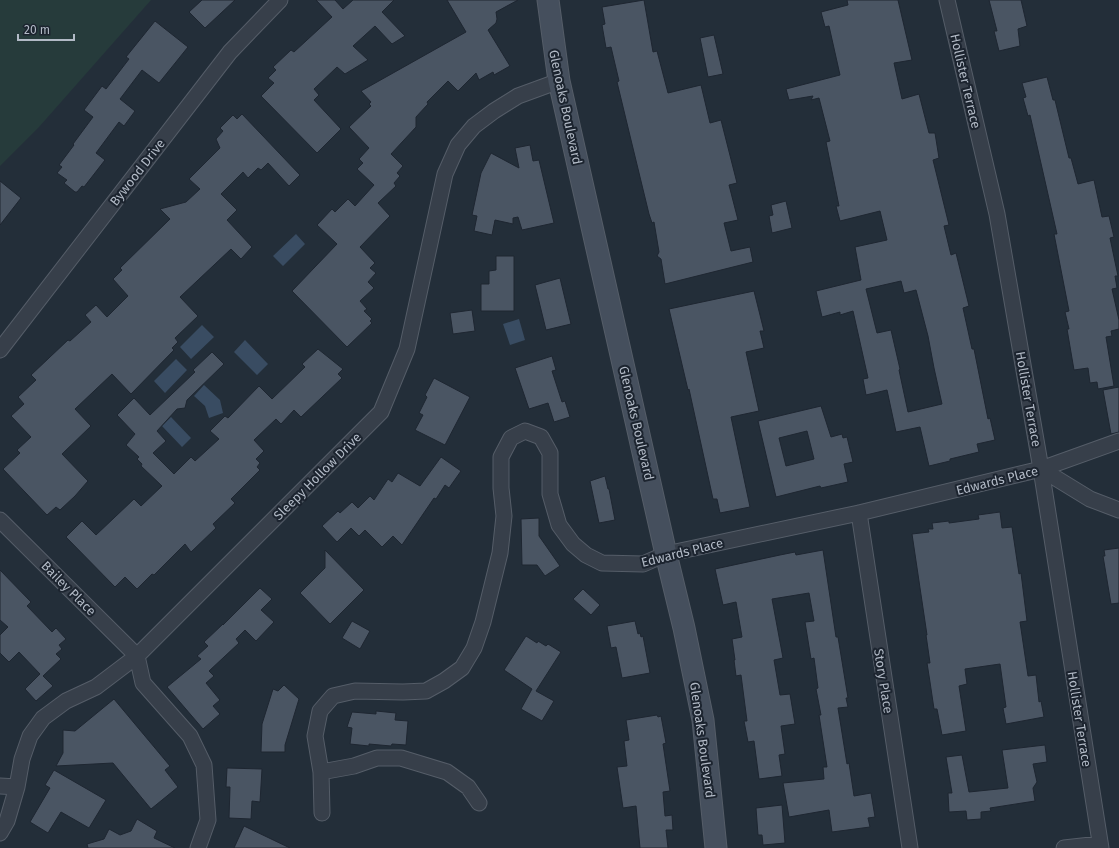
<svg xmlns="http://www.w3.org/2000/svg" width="1119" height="848" font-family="'Fira Sans',sans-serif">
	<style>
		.green { fill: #263b3b }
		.water { fill: #394c62 }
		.building { fill: #4a5563; stroke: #1e2631; fill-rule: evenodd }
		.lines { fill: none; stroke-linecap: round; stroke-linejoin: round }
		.street-casing { stroke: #555d68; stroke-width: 17 }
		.secondary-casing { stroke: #555d68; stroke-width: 23 }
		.street { stroke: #373f4a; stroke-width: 15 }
		.secondary { stroke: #454f5d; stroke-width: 21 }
		.labels { text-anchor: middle; stroke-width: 4; stroke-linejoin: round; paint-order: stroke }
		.street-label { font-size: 13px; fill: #b2bac6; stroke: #1c242f }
	</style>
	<rect width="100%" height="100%" fill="#232e39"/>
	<path class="green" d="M0 0H151L39 127 0 166Z"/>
	<path class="water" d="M296 234 305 244 283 266 273 256Z
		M519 319 525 340 510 345 503 324Z
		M202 325 214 337 191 359 180 347Z
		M245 340 268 364 257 375 234 352Z
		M176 359 187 370 165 393 154 381Z
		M204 385 220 400 223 413 209 418 205 406 194 396Z
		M171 417 191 438 182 447 162 426Z"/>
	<path class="building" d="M202 0H235L205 28 189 12Z
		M316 0H335L343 9 353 0H394L382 12 405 36 392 44 375 26 353 46 368 60 345 74 337 67 314 89 319 95 314 100 341 129 317 153 261 96 274 83 268 78 276 70 273 67 291 50 294 52 332 17Z
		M447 0H518L496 12 497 19 496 23 488 30 510 66 494 75 493 72 479 80 476 73 458 91 448 81 427 102 428 104 416 117V127L391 154 403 166 397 173 400 176 394 183 396 186 378 203 390 216 360 247 375 263 370 268 376 273 368 282 374 288 360 301 367 309 364 311 372 319 370 321 372 323 347 347 292 291 337 244 317 225 332 209 335 212 348 199 355 206 374 185 357 169 363 163 359 159 369 148 349 127 371 106 369 104 371 102 361 91 466 32Z
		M644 0 653 52 657 51 668 93 701 85 710 123 721 120 737 183 729 185 738 220 724 223 731 251 750 247 753 262 665 284 661 259 657 256 659 252 654 222 652 223 649 214 631 140 617 82 619 81 611 47 606 48 602 25 605 24 602 7Z
		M847 0H898L912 60 894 63 902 99 919 94 929 133H935L939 158 933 160 949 225 944 226 951 255 956 253 969 306 963 308 972 349H974L988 419 990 418 995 440 977 444 979 452 950 459V461L929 466 920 427 896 432 887 390 866 395 863 379 868 378 853 311 840 315V312L822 317 816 291 861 280 855 247 887 240 880 211 840 221 836 206H839L826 142 830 141 819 98 811 100 813 96 789 100 786 89 840 75 829 26 825 27 821 12 848 5ZM901 281 904 293 916 290 928 336 934 368 942 404 908 412 899 370 900 369 891 330 877 333 866 289Z
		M989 0H1021L1027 26 1018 29 1020 46 999 51 994 31H997Z
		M155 21 188 47 159 83 142 70 120 99 135 111 124 126 119 122 96 153 105 160 84 187 82 186 77 192H75L64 183 67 180 57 173 62 167 59 165 74 145 73 144 93 117 84 110 102 86 106 89 129 59 126 57Z
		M714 35 723 74 708 77 700 38Z
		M1047 77 1053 100H1055L1069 158H1071L1078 184 1094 180 1102 217 1109 216 1114 237 1110 238 1118 276H1115L1117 288 1112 289 1119 320V329L1111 331 1112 336 1106 337 1114 386 1098 389 1097 382 1090 383 1088 368 1074 370 1067 329H1069L1065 312 1069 311 1054 234H1057L1030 115 1028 116 1023 98 1026 97 1022 83Z
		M242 114 300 175 289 186 268 163 261 170 258 168 248 178 243 172 221 194 237 210 227 220 252 247 241 259 231 249 180 297 198 316 175 338 178 342 172 348 174 350 131 394 112 374 75 409 91 426 62 454 88 481 75 496 60 510 56 507 47 515 3 469 20 453 17 450 31 437 11 416 24 404 18 397 36 380 31 375 68 340 70 341 91 322 85 315 96 305 107 317 128 296 113 279 122 270 120 268 170 219 160 209 186 202 200 189 189 179 220 148 216 139 223 131 220 128 233 115 237 119Z
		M530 145 533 161 539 160 554 223 522 230 518 217 513 218V224L495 220 492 235 474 231 477 216 472 215 481 173 491 153 519 168 515 148Z
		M0 181 21 198 0 225Z
		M786 201 792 228 772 233 769 216 773 215 771 205Z
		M496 256H514V311H481V284H489V271L496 270Z
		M560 278 571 324 546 330 535 285Z
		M754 291 764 331H760L764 348 746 352 759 411 731 417 750 507 720 513 717 499H713L689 389 688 390 669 309Z
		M472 310 475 331 453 334 450 313Z
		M318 349 343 369 338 374 342 378 301 417 294 410 281 424 276 419 254 440 264 451 256 459 260 463 257 467 260 470 231 499 235 503 213 524 216 528 191 552 185 544 154 575 152 574 137 589 125 577 115 587 66 537 82 521 96 535 134 499 141 506 162 486 141 466 142 464 137 459 139 457 126 445 135 434 117 415 134 398 150 415 195 372 193 370 212 352 224 364 187 400 185 408 177 409 157 431 166 441 153 453 174 474 191 457 195 461 219 439 210 431 225 416 228 418 259 386 272 399 305 367 302 364Z
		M552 356 556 370 552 371 562 402 565 401 570 417 554 422 548 403 529 409 515 368Z
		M434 378 470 397 445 445 415 430 423 415 419 413 427 397 425 395Z
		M1119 387V432L1111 434 1103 390Z
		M821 406 831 437 842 434 843 438 847 437 853 462 844 464 848 482 821 488 820 486 776 497 758 421ZM807 431 814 459 786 466 779 438Z
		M441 457 461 471 449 488 445 485 436 499 434 498 402 545 393 536 382 547 365 530 359 536 351 528 337 542 322 526 338 511 340 513 352 502 358 508 370 496 374 500 388 479 392 482 398 473 420 486Z
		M605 476 608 489H609L615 520 599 523 590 481Z
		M1000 512 1002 528 1012 527 1019 574 1021 573 1027 621 1020 622 1028 676 1036 675 1039 702 1041 701 1044 717 1006 724 1003 708 1006 707 1000 664 965 669 967 684 959 686 966 731 942 735 937 709H934L930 682 927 663H930L926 635H927L912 534 929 532 928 529H933L932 523 949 521V523L979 519 978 515Z
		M539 518V536L560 566 545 576 537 565H522L521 519Z
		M1119 548V603L1111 604 1103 556H1105L1104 550Z
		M325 550 364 590 330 624 300 593 325 568Z
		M823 550 836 637H838L848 698H846L848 707 838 708 847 764 849 763 854 796 871 793 875 817 868 818 870 827 832 832 829 810 789 817 783 783 824 779 823 767H827L819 715H821L816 689 818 688 814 658 811 659 805 622 814 621 809 593 772 599 783 658 774 660 780 695 790 694 795 724 781 726 785 754 779 755 782 776 759 779 754 741 748 742 744 721H747L741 675 736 676 734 660H735L732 639 742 637 736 602 723 605 715 569 780 555 795 552 796 555Z
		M0 570 31 602 27 606 52 632 56 628 66 639 59 645 62 649 56 654 61 659 43 676 53 686 36 701 25 689 40 674 19 652 9 662 0 653V635L8 627 0 620Z
		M260 588 272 599 261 610 274 622 256 641 245 630 236 639 239 643 209 671 214 676 206 683 220 700 213 706 220 714 203 729 167 687 201 659 197 656 208 646 204 642 223 624V625Z
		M583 589 600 605 591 615 573 599Z
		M352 621 370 631 360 649 342 638Z
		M635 621 638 634 640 633 641 637 643 636 650 673 622 678 616 647 611 648 607 626Z
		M526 636 537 643 538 641 546 646 548 644 561 652 536 691 554 701 542 721 521 709 532 689 504 670Z
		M284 685 299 699 285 745V752H261L262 724 273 689 278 691Z
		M114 699 170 766 165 770 178 787 151 809 113 763 56 766 63 753V730L75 731Z
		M376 711 396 713 395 720 408 721 406 745 392 744 391 746 369 744V746L350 744 352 728 347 727 352 712 376 714Z
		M657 715 658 717 661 716 666 743 663 744 670 791 663 792 665 816 672 815 673 830H666L668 848H640L636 806 623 808 617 767 627 766 624 741 629 740 626 720Z
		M1045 745 1047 762 1033 764 1037 782 1033 788 1035 801 990 808 991 811 981 812V819L967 820 966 811 949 812 948 793H952L946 757 962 755 969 792 1008 788 1002 750Z
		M227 768 262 769 260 802 252 801 251 819 229 818 230 787H226Z
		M54 770 106 800 89 828 61 812 48 833 30 822 50 788 45 785Z
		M782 805 785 843 763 845 762 835H758L756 808Z
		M137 819 157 831 154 838 175 848H88L87 844 104 839 109 829 120 835 131 831Z
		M244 826 290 848H234Z"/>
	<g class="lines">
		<g class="street-casing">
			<path id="street" d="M947 0 997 214 1041 469 1101 848
				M0 350 230 52 280 0
				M1041 469 1090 499 1119 510
				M859 513 910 848
				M0 520 137 656 143 683 190 736 204 765 208 820 198 848
				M321 772 354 766 377 758H401L447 772 468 787 479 803
				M0 786 17 787
				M322 813 321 772 315 736 320 711 333 696 355 691 403 692 426 691 444 681 462 668 474 648 483 622 500 553 504 516 501 488V457L511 438 525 431 541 437 550 453V494L559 525 573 544 586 555 602 563 643 564 666 554 859 513 1041 469 1119 441
				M0 833 7 821 17 787 22 759 30 736 43 718 66 701 96 687 137 656 381 412 407 349 445 174 458 145 474 126 494 111 518 96 559 81
				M1064 848 1100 844"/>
		</g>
		<g class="secondary-casing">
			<path id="secondary" d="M548 0 559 81 666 554 684 628 703 720 716 848"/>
		</g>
		<use href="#street" class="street"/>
		<use href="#secondary" class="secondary"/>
	</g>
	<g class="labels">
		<g class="street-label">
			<text transform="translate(966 81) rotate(77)" y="5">Hollister Terrace</text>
			<text transform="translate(566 107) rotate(78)" y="5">Glenoaks Boulevard</text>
			<text transform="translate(137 172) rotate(-52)" y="5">Bywood Drive</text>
			<text transform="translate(1029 399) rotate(80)" y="5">Hollister Terrace</text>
			<text transform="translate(637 423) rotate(77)" y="5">Glenoaks Boulevard</text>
			<text transform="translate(317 476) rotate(-45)" y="5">Sleepy Hollow Drive</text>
			<text transform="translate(997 480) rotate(-14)" y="5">Edwards Place</text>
			<text transform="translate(682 552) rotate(-14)" y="5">Edwards Place</text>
			<text transform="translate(69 588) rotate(45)" y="5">Bailey Place</text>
			<text transform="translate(884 681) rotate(81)" y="5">Story Place</text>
			<text transform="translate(1080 719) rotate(81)" y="5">Hollister Terrace</text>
			<text transform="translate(703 740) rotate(82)" y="5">Glenoaks Boulevard</text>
		</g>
	</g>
	<path d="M18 34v6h56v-6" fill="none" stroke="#b2bac6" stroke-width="2"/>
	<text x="24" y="34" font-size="12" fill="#b2bac6" stroke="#1c242f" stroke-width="3" paint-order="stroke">20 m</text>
</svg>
